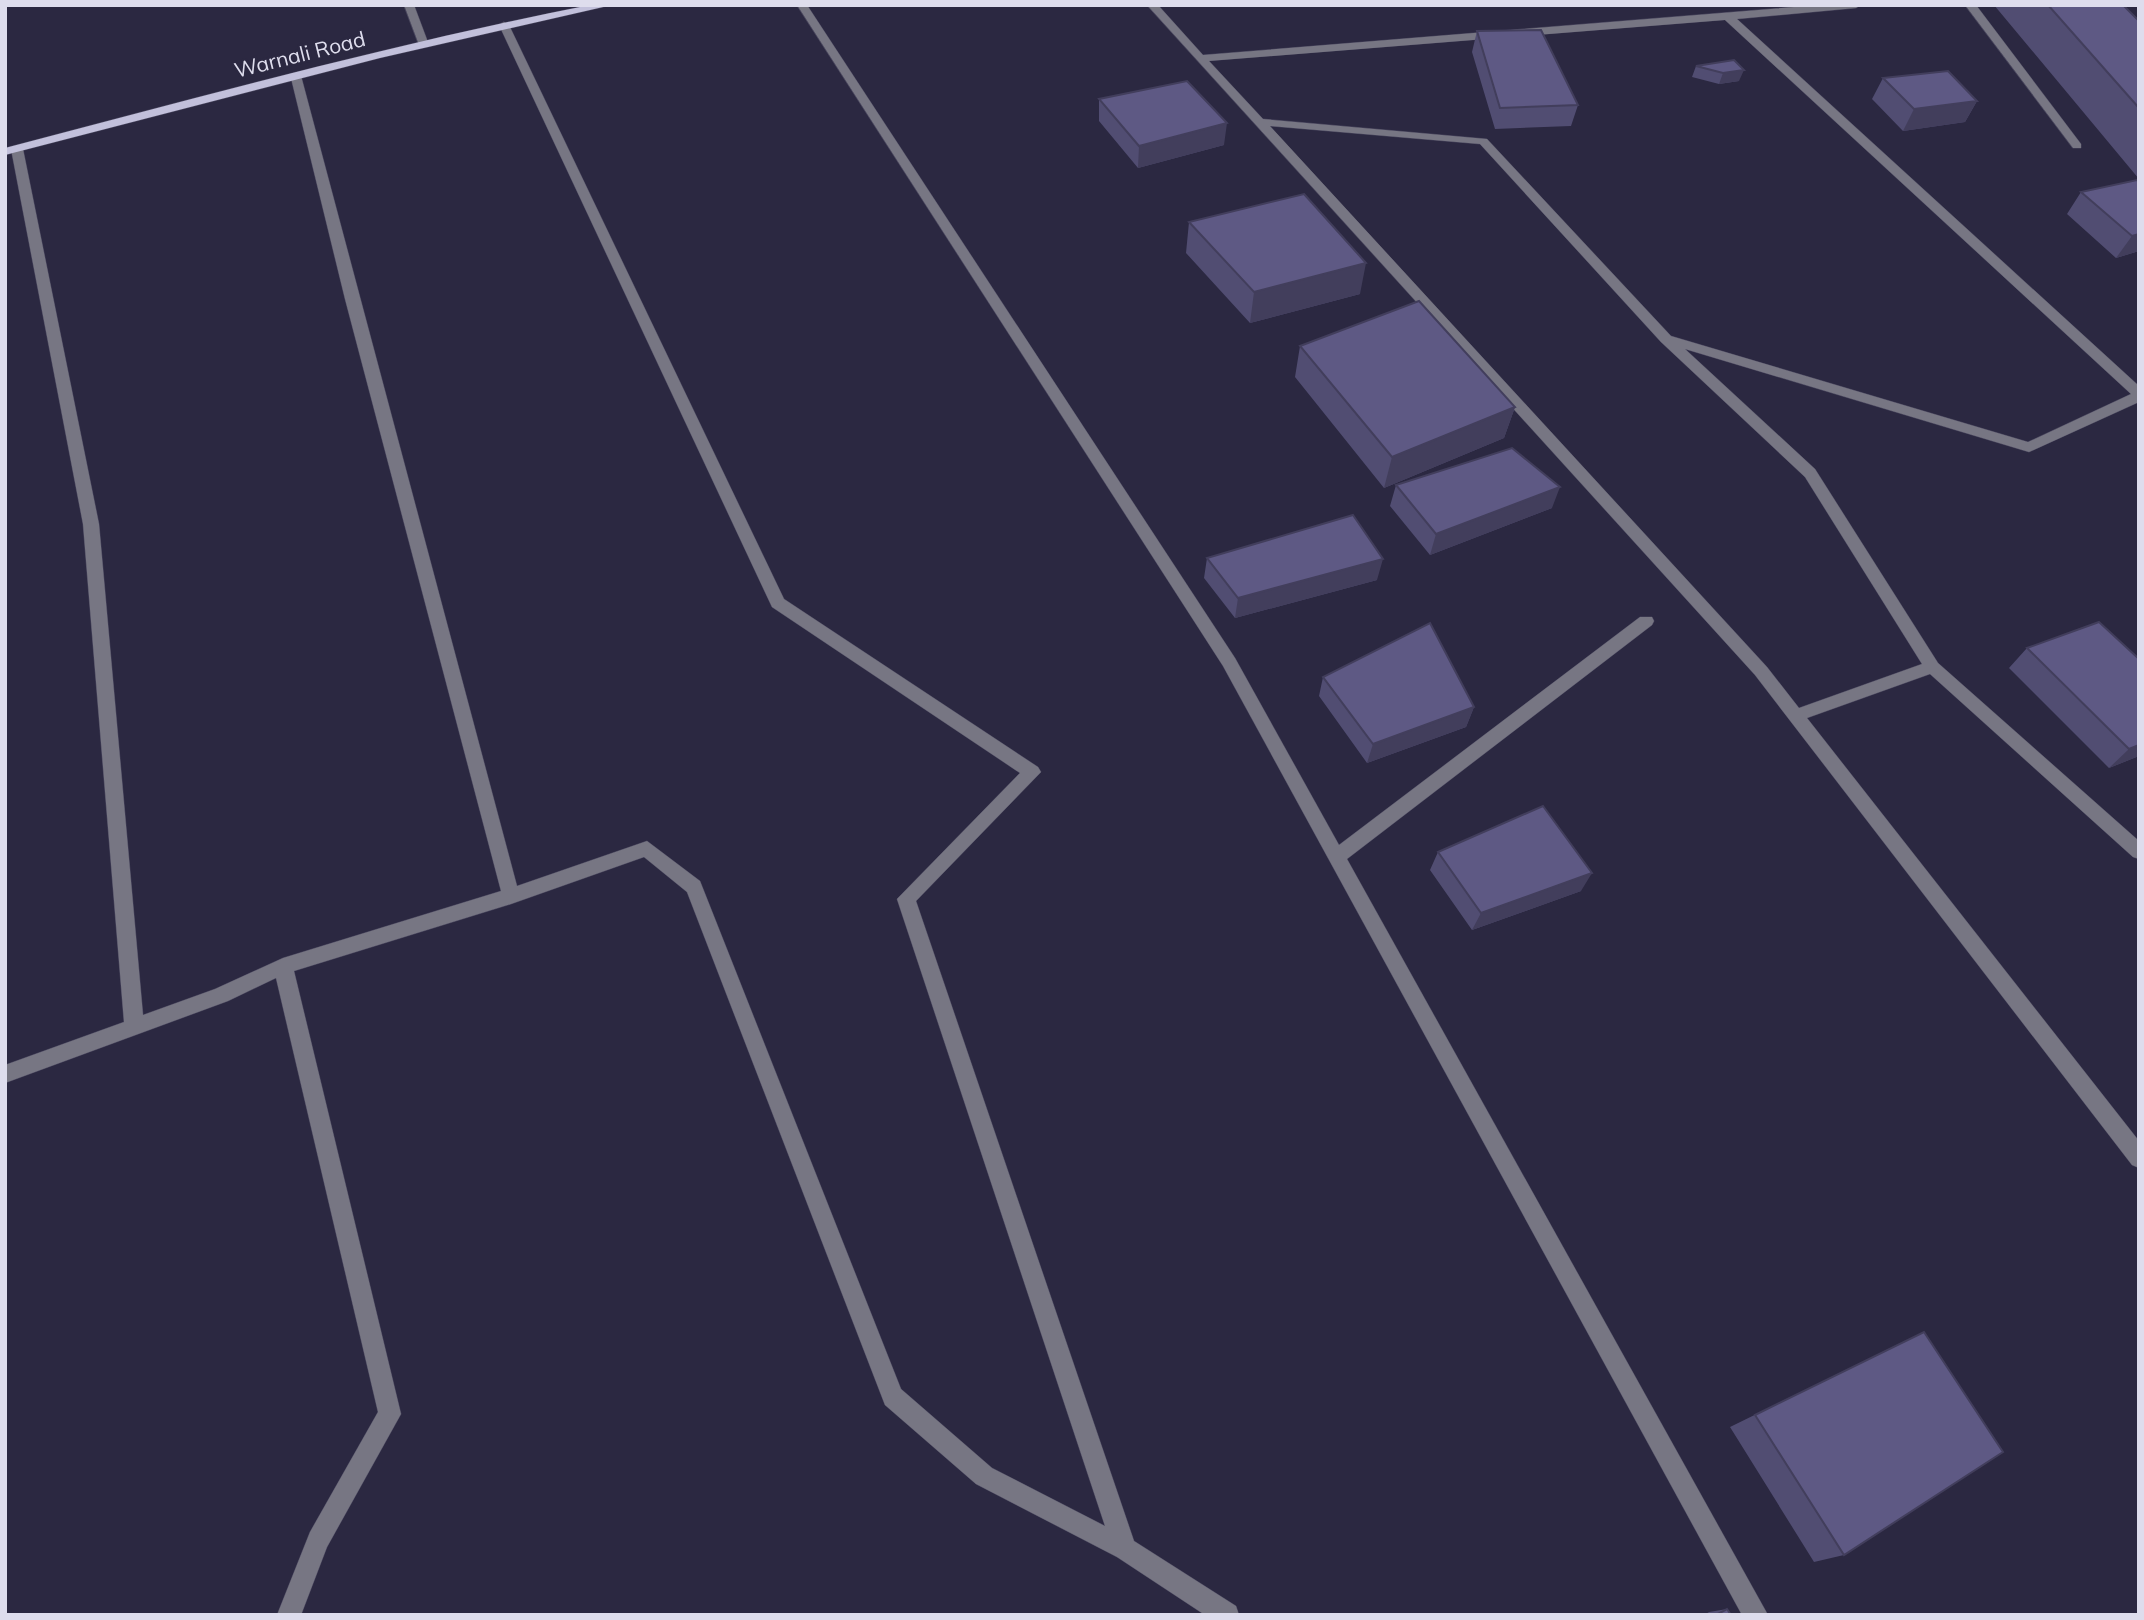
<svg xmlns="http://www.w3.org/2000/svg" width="2144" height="1620" font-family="Mulish,sans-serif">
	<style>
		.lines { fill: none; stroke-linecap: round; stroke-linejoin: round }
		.minor-casing { stroke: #48455d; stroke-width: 1 }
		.major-casing { stroke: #48455d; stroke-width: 1 }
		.minor { fill: #777683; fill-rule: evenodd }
		.major { fill: #c2c0db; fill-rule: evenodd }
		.wall { fill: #514d72 }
		.shaded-wall { fill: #423e5c }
		.building { fill: #5e5984; stroke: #423e5c; stroke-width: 2 }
		.labels { text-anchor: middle; stroke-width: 5; stroke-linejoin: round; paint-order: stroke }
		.far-street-label { font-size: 21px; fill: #dedded; stroke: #2b2841 }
	</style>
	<rect width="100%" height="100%" fill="#2b2841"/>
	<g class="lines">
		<g class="minor-casing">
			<path id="minor" d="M404 5H414L429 45 428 47 419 45Z
				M797 5H807L1235 658 1339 845 1640 617H1652L1654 621 1652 625 1347 859 1768 1615H1742L1223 666Z
				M1147 5H1158L1203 55 1819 5H1861L1856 8 1737 19 2139 386V402L2029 452 1685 349 1815 469 1938 663 2139 841V859L2133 857 1930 674 1807 718 2139 1141V1168L2132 1165 1755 675ZM1725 20 2131 394 2028 442 1671 336 1487 139 1263 119 1209 61ZM1270 126 1480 144 1661 342 1805 477 1922 664 1799 708 1767 667Z
				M1965 5H1976L2081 144V148H2073Z
				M504 22 509 25 784 599 1038 767 1041 772 916 901 1134 1541 1236 1606 1239 1615H1205L1117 1557 976 1484 885 1405 687 892 644 857 511 904 294 971 401 1414 327 1547 301 1615H277L310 1532 378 1412 276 978 228 1001 5 1083V1065L124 1022 83 524 11 149 13 146 23 149 99 524 143 1015 215 989 283 958 501 891 345 299 290 74 300 72 517 886 647 841 700 881 901 1389 992 1468 1105 1526 897 899 1020 773 772 607 499 25Z"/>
		</g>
		<g class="major-casing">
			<path id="major" d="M590 5H612L380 58 5 155V148C199 97 393 44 590 5Z"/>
		</g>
		<use href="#minor" class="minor"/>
		<use href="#major" class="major"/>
	</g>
	<path class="wall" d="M1994 5H2123L2139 21V179Z
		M1477 31 1578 105 1571 126 1495 129 1472 52Z
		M1734 60 1739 81 1719 84 1692 77 1696 66Z
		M1883 78 1977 101 1965 122 1903 131 1872 99Z
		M1099 99 1224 145 1138 168 1099 121Z
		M2139 182V251L2116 258 2067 214 2081 192Z
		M1189 222 1360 294 1250 323 1186 253Z
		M1300 346 1515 407 1504 438 1384 488 1295 377Z
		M1396 485 1552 508 1430 555 1390 506Z
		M1207 558 1377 580 1235 618 1204 578Z
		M2027 648 2139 659V756L2109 768 2009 668Z
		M1323 677 1474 707 1466 727 1367 763 1319 696Z
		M1438 852 1581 891 1472 930 1430 870Z
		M1893 1347 1844 1555 1814 1562 1730 1427Z
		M1727 1609 1731 1615H1704L1709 1612Z"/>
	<path class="shaded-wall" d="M1744 70 1739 81 1719 84 1723 73Z
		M1977 101 1965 122 1903 131 1914 109Z
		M1227 123 1224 145 1138 168 1139 146Z
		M2139 234V251L2116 258 2132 236Z
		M1366 263 1360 294 1250 323 1254 292Z
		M1515 407 1504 438 1384 488 1392 457Z
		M1560 487 1552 508 1430 555 1436 534Z
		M1383 559 1377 580 1235 618 1238 598Z
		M1474 707 1466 727 1367 763 1373 744Z
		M2139 745V756L2109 768 2129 749Z
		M1592 873 1581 891 1472 930 1481 913Z"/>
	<path class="building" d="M2048 5H2123L2139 21V108Z
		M1541 30 1578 105 1500 108 1477 31Z
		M1734 60 1744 70 1723 73 1696 66Z
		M1948 71 1977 101 1914 109 1883 78Z
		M1187 81 1227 123 1139 146 1099 99Z
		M2137 180 2139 182V234L2132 236 2081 192Z
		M1304 194 1366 263 1254 292 1189 222Z
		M1419 301 1515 407 1392 457 1300 346Z
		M1512 448 1560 487 1436 534 1396 485Z
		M1353 515 1383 559 1238 598 1207 558Z
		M2099 622 2139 659V745L2129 749 2027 648Z
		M1430 623 1474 707 1373 744 1323 677Z
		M1543 806 1592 873 1481 913 1438 852Z
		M1924 1332 2003 1452 1844 1555 1755 1415Z
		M1727 1609 1731 1615H1716Z"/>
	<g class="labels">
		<g class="far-street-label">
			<text transform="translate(300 55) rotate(-14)" y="7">Warnali Road</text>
		</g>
	</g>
	<rect width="2144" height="1620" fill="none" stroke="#dedded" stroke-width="14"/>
</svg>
